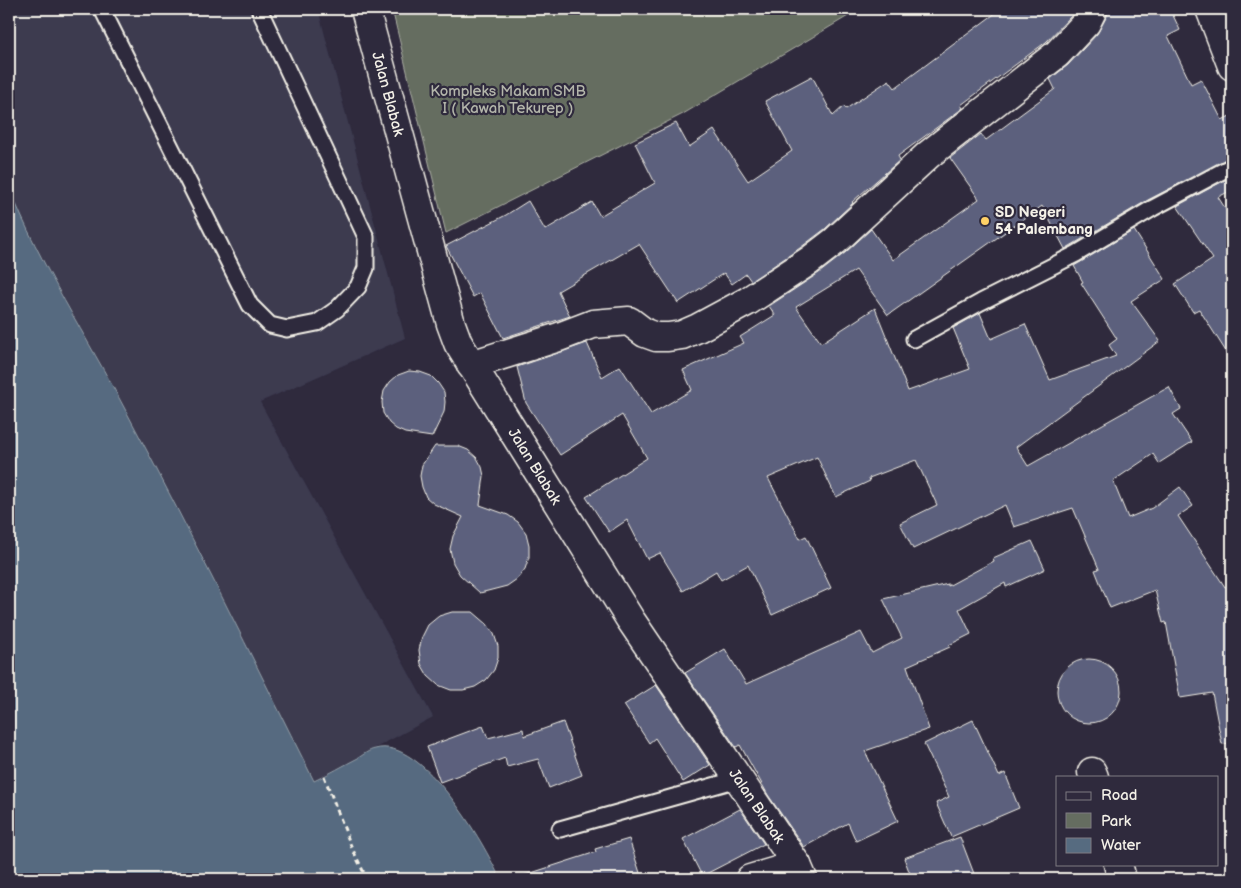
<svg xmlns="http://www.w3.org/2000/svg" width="1241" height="888" font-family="'Balsamiq Sans',sans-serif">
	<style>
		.built { fill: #3c3a50 }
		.green { fill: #656d60; stroke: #acafa4 }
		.water { fill: #566b80; stroke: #95a1aa }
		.building { fill: #5b617d; stroke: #f4f1e8 }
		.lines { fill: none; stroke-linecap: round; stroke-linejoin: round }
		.lane-casing { stroke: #f4f1e8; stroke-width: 19 }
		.street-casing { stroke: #f4f1e8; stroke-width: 31 }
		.path { stroke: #f4f1e8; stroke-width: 3; stroke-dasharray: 5 4; stroke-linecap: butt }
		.lane { stroke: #2f2a3d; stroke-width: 15 }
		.street { stroke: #2f2a3d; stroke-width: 28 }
		.poi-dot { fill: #ffd166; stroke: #2f2a3d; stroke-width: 2 }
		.labels { text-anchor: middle; stroke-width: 4.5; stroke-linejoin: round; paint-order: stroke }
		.park-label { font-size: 15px; fill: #b4b6ab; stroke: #2f2a3d }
		.street-label { font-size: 15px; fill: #f4f1e8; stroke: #2f2a3d }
		.poi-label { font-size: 15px; font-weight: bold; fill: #f4f1e8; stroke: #2f2a3d; text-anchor: start }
	</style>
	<rect width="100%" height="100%" fill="#2f2a3d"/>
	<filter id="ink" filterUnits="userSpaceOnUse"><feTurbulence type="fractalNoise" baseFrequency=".02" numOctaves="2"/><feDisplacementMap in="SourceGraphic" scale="10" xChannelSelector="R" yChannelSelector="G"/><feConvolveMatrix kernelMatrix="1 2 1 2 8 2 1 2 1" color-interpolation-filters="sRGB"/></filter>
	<g filter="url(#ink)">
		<path class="built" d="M9 9H318L405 338 260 402 433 717 314 781 194 540 118 396 46 266 26 228 9 187Z"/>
		<path class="green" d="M392 9H860L683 114 446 233Z"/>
		<path class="water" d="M9 187C40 265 87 337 126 411 191 533 252 657 314 781 329 774 344 765 358 758 363 755 369 750 375 749 422 735 485 844 500 879H9Z"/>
		<path class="building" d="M1001 9H1076L1073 14 1046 42 961 105 963 108 898 156 900 160 852 202 853 203 825 229 800 248 751 281 746 274 732 284 724 273 678 303 639 244 558 291 570 316 503 338 480 293 473 297 446 246 506 215 528 201 545 230 592 202 600 216 655 183 635 143 676 123 689 147 714 130 748 181 792 151 765 101 812 76 833 116 844 106 846 109 889 80 895 88Z
			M1109 9H1170L1180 30 1168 36 1191 84 1201 79 1222 120 1232 115V157L1148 200 1065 249 1042 206 888 315 856 270 796 307 821 343 875 308 908 391 970 369 953 328 980 313 991 339 1025 324 1050 380 1116 356 1109 345 1117 339 1081 283 1083 282 1074 266 1134 230 1165 279 1131 301 1160 341 1016 447 1028 466 1169 387 1181 409 1173 414 1192 442 1159 463 1153 454 1113 481 1128 518 1152 508 1180 487 1193 506 1178 516 1225 587 1232 586V743L1222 744 1212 693 1180 698 1166 622 1163 623 1155 590 1110 608 1095 570 1099 569 1073 508 1014 527 1005 505 913 549 900 523 937 505 916 460 869 478 870 481 836 497 817 457 768 478 800 539 806 536 831 588 772 615 748 565 721 580 716 571 683 591 660 553 647 559 627 520 609 532 586 497 647 458 622 415 560 455 526 403 517 367 587 343 602 377 620 366 651 414 692 390 683 370 744 343 740 337 775 315 769 306 819 273 846 252 871 229 893 260 979 199 950 158 981 134 986 140 1055 89 1050 79 1068 65 1097 34 1107 16Z
			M1232 176V190L1218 197 1232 219V361L1199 309 1193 312 1175 284 1213 259 1177 206Z
			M409 371 420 372 431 376 438 383 444 392 445 402 444 412 432 437 405 433 396 429 389 423 383 413 382 402 384 391 390 382 398 375Z
			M435 446H458L468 450 477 458 482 467 484 476 480 505 508 515 518 522 526 533 529 545V557L525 569 517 579 507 586 480 593 460 575 453 563 450 549 453 536 463 517 434 504 426 497 422 487 420 476 422 465Z
			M1032 541 1045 569 1006 587 1005 583 959 609 971 634 949 645 950 647 907 666 929 729 865 751 898 821 856 841 848 823 804 847 768 795 740 745 736 747 685 673 725 649 746 684 861 632 872 653 902 638 883 599 948 584V586L994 561 993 558Z
			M452 612H473L487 624 494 634 498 646V658L494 670 486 680 475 687 463 690H451L438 685 428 676 421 664 419 650 422 637 428 625 439 616Z
			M1057 691a32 32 0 1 1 64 0a32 32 0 1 1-64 0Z
			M656 685 710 765 683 782 655 738 649 743 624 705Z
			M973 720 999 776 1005 773 1019 808 951 837 936 803 949 797 924 744Z
			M563 722 582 775 549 788 538 759 507 767 505 758 440 782 427 747 483 726 488 738 523 729 524 736Z
			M740 809 764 844 702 876 683 839Z
			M960 837 976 879H912L904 858Z
			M629 839 642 879H526L525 875 596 852 595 849Z"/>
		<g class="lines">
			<g class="lane-casing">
				<path id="lane" d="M102 9 250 305 270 325 287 329 317 323 337 309 358 287 366 268V237L259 9
					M914 339 981 302 1076 254 1153 208 1232 166
					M560 829 738 779"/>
			</g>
			<g class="street-casing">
				<g id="street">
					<path id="s1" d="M365 9 451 324 458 343 630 619 797 865 803 879"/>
					<path d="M1210 9 1232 66"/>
					<path d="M471 365 559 337 593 324 629 321 645 333 656 337H668L682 335 698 328 748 301 809 261 835 241 928 155 1057 54 1086 23 1093 9"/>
					<path d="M1092 772 1094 777"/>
					<path d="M1118 864 1122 879"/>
					<path d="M750 879 797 865"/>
				</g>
			</g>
			<path class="path" d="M324 776 351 846 367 879"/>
			<use href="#lane" class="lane"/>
			<use href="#street" class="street"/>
		</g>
	</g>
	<circle class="poi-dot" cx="985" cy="221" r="5"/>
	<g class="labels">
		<g class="park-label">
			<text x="508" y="96">Kompleks Makam SMB<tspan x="508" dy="17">I ( Kawah Tekurep )</tspan></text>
		</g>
		<g class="street-label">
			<text dy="5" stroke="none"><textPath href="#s1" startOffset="88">Jalan Blabak</textPath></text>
			<text dy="5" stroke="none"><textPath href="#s1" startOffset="492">Jalan Blabak</textPath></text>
			<text dy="5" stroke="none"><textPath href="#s1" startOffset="898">Jalan Blabak</textPath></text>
		</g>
		<g class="poi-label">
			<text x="995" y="217">SD Negeri<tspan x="995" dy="17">54 Palembang</tspan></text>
		</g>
	</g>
	<rect width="1241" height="888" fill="none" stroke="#2f2a3d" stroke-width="30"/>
	<rect x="15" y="15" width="1211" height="858" fill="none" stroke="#f4f1e8" stroke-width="2" filter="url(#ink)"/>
	<rect x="1056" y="776" width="162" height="90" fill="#2f2a3d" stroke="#7e7a81"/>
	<rect x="1066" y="792" width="25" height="8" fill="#2f2a3d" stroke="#7e7a81"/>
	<text x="1101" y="800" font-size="15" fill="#f4f1e8">Road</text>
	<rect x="1066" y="813" width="25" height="15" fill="#656d60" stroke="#7e7a81"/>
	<text x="1101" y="826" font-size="15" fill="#f4f1e8">Park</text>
	<rect x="1066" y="838" width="25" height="15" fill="#566b80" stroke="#7e7a81"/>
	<text x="1101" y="850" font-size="15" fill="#f4f1e8">Water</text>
</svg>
